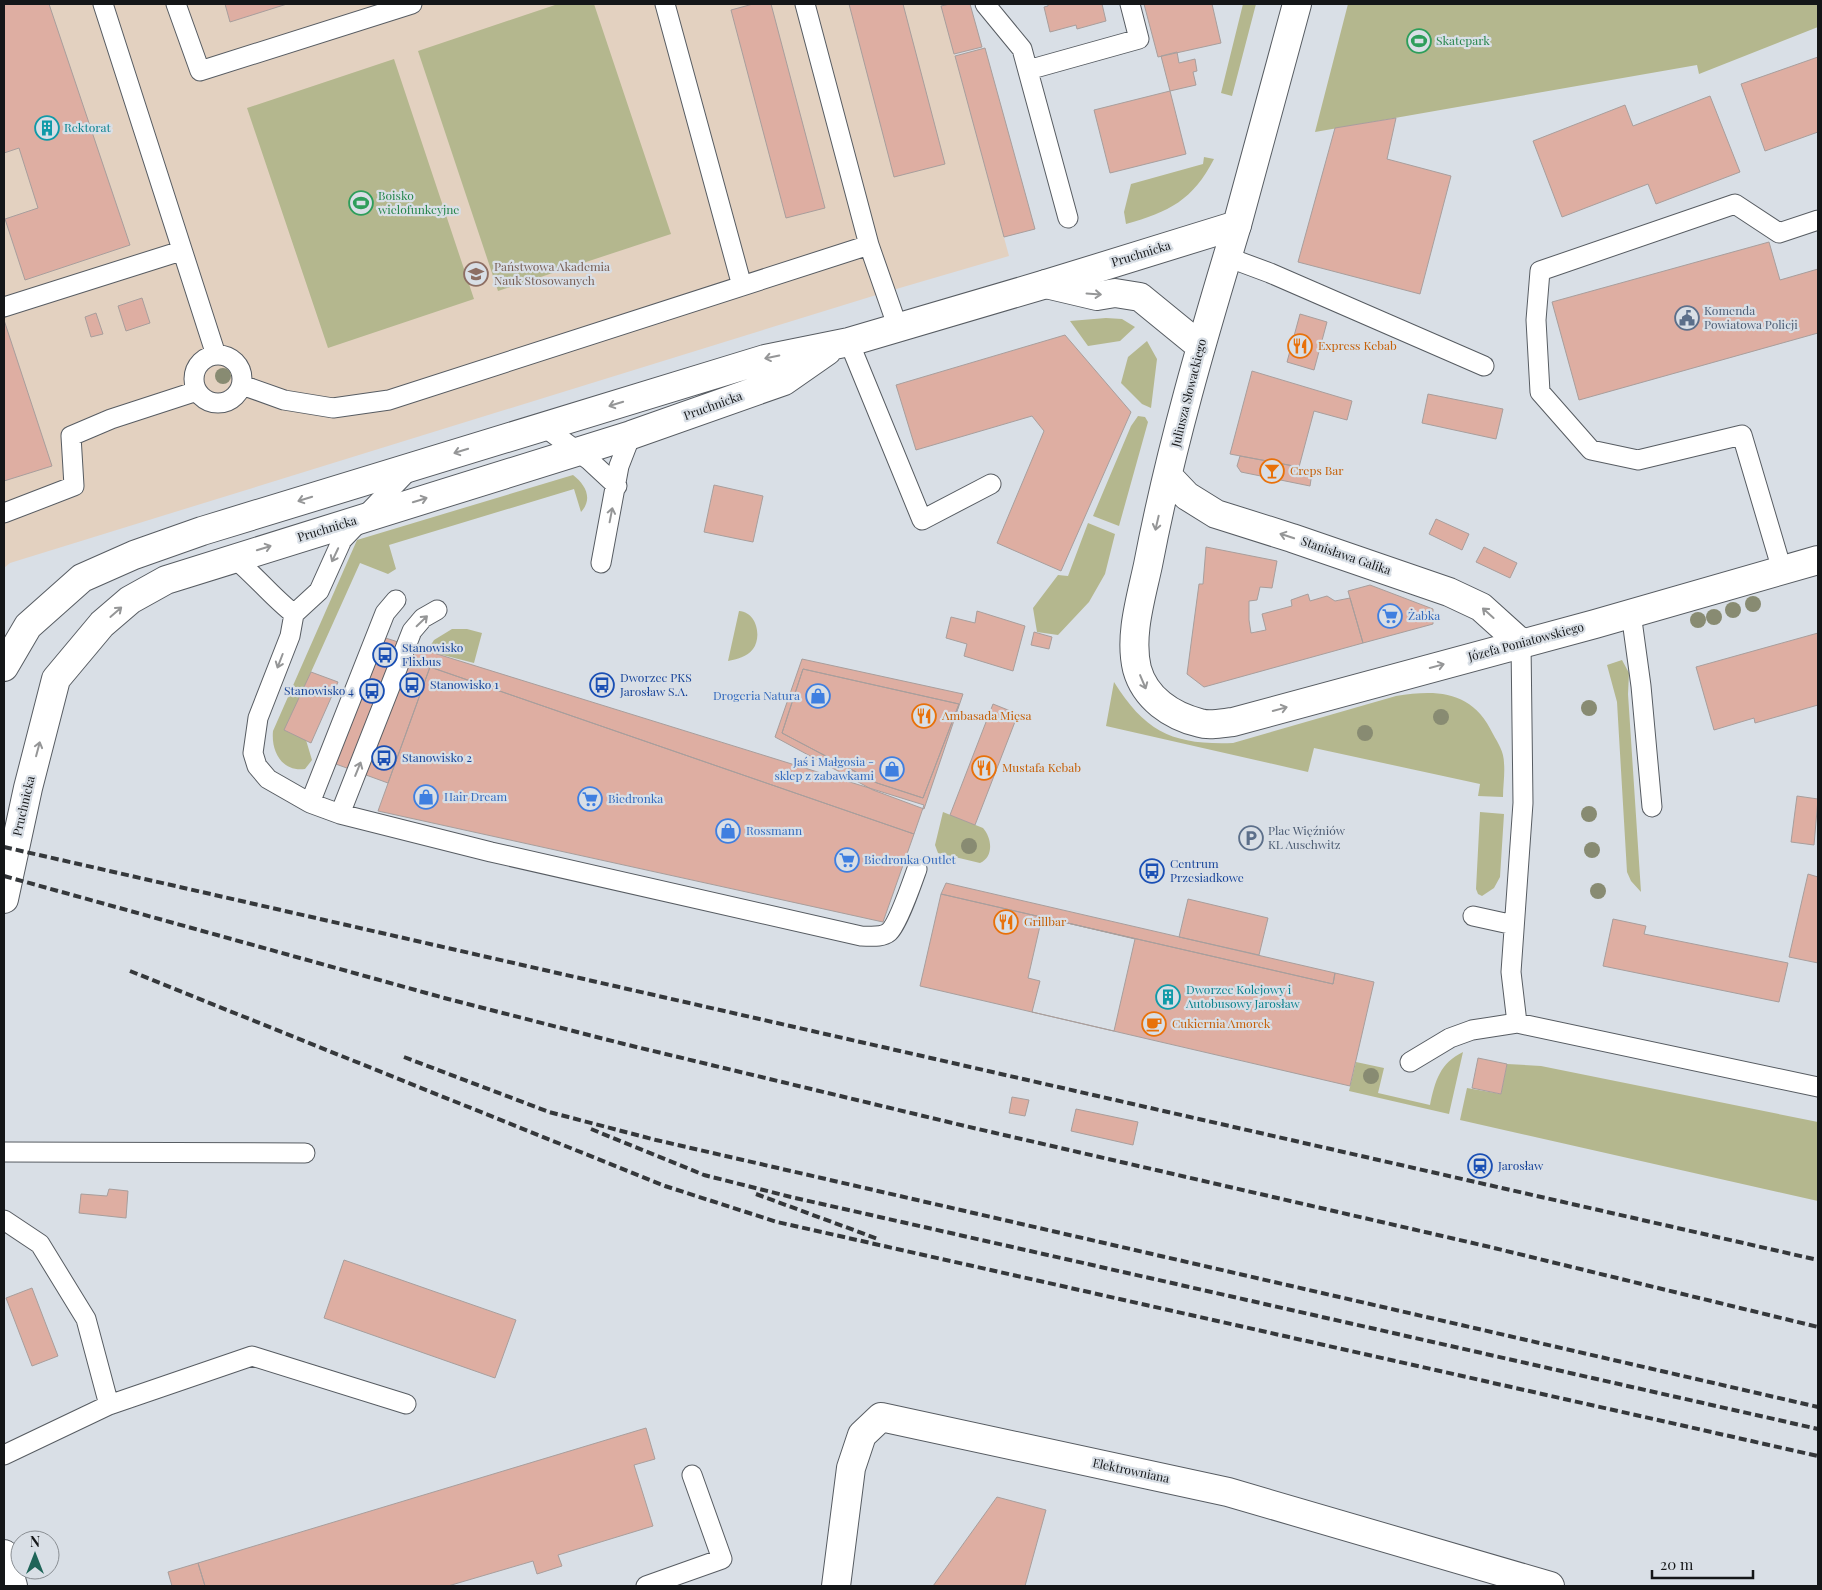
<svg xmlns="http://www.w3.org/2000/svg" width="1822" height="1590" font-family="'Playfair Display',serif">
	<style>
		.education { fill: #e3d1c0 }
		.green { fill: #b4b78e }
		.building { fill: #deaea2; stroke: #a89e9c; fill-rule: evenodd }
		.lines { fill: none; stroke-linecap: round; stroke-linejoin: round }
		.service-casing { stroke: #575c62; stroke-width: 21 }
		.minor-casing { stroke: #575c62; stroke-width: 30 }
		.secondary-casing { stroke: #575c62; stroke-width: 30 }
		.service { stroke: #fff; stroke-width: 19 }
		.minor { stroke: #fff; stroke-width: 28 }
		.secondary { stroke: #fff; stroke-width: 28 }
		.rail { stroke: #35383b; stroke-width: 4; stroke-dasharray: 8 4; stroke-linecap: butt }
		.tree { fill: #888b72 }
		.oneway { stroke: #959697 }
		.labels { text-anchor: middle; stroke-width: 4.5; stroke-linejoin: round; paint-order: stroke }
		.leisure-label { font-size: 12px; fill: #27864d; stroke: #d9dfe6; text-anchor: start }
		.culture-label { font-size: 12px; fill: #0d838f; stroke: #d9dfe6; text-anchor: start }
		.street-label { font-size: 12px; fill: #141618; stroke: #d9dfe6 }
		.education-label { font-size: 12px; fill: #785e54; stroke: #d9dfe6; text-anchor: start }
		.service-label { font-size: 12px; fill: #4e5e75; stroke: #d9dfe6; text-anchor: start }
		.food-label { font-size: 12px; fill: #c56008; stroke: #d9dfe6; text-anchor: start }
		.shop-label { font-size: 12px; fill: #366cbe; stroke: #d9dfe6; text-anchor: start }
		.transit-label { font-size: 12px; fill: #164399; stroke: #d9dfe6; text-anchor: start }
	</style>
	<rect width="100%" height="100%" fill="#d9dfe6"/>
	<path class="education" d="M4 4H941L1009 256 886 292 10 563 4 568Z"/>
	<path class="green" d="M558 4H594L671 234 498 291 418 51Z
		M1243 4H1256L1232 96 1221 93Z
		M1348 4H1818V27L1699 74 1697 65 1315 132Z
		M394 59 474 299 328 348 247 108Z
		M1204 157 1214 159C1193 200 1169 212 1126 224L1124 212 1131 184 1203 164Z
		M1106 318 1122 319 1135 327 1120 341 1088 346 1070 321Z
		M1147 341 1157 359 1151 408 1142 404 1121 383 1128 357Z
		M1138 416 1145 417 1148 422 1119 526 1093 516 1131 426Z
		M573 475C586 485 593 499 581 512L574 489 389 545 396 569 388 574 360 563 285 730 306 740 312 760 305 769C282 772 271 752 273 731L357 540Z
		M1088 523 1115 534 1105 574 1089 602 1058 635 1037 632 1033 608 1058 575 1068 576Z
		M739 611C757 612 762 637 753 649 747 657 737 659 728 661Z
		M452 629H467L482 633 474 663 427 651 434 640Z
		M1622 660 1629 673 1628 694 1641 892 1631 881 1627 872 1617 702 1607 665Z
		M1114 682C1146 733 1174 745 1233 743L1396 696C1438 689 1473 691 1493 734 1498 743 1504 752 1504 763 1505 774 1503 786 1503 797L1478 796 1480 784 1314 748 1308 772 1106 726Z
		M943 812 983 828C992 838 994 857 980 863L938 853 935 845Z
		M1480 812 1504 814 1500 877 1494 888 1482 896 1478 894 1476 889Z
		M1463 1052 1449 1114 1349 1091 1356 1062 1384 1068 1378 1093 1430 1105C1435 1081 1440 1063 1463 1052Z
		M1507 1064 1541 1066 1818 1122V1201L1460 1120 1467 1088 1501 1094Z"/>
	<path class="building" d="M4 4H49L130 245 25 280 5 219 38 208 19 148 4 153Z
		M225 4H287L230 22Z
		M753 4H771L825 208 786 218 731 10Z
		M849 4H903L945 164 894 177Z
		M950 4H970L982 47 954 54 941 6Z
		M1048 4H1102L1106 21 1077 29 1076 25 1050 32 1044 7 1048 6Z
		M1144 4H1212L1221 43 1158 57Z
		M985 48 1035 229 1004 237 955 56Z
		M1177 52 1179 63 1195 59 1197 71 1193 72 1196 85 1170 91 1161 56Z
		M1818 57V132L1765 151 1741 84Z
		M1170 91 1186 154 1110 173 1094 110Z
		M1710 96 1740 172 1656 204 1648 184 1562 217 1533 141 1625 105 1633 126Z
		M1396 118 1387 159 1451 176 1420 294 1298 262 1335 128Z
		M1769 242 1780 280 1818 269V333L1579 400 1552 302Z
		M142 298 150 323 126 331 118 306Z
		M96 313 103 334 91 337 85 317Z
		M1300 314 1327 322 1314 370 1287 362Z
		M4 320 52 466 4 481Z
		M1065 335 1131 412 1061 571 997 543 1044 431 1032 416 916 450 896 385Z
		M1252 371 1352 401 1347 420 1314 411 1299 467 1230 454Z
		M1428 394 1503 409 1496 439 1422 423Z
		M1240 456 1299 467 1298 470 1312 473 1310 486 1241 472 1237 466Z
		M714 485 763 496 753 542 704 532Z
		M1436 519 1469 534 1462 550 1429 534Z
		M1206 547 1277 561 1272 588 1260 587 1257 600 1249 601V620L1251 633 1266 630 1262 614 1292 606 1291 600 1308 594 1310 601 1327 596 1335 601 1350 598 1363 643 1204 687 1187 674 1199 584H1203Z
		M1484 547 1517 563 1510 578 1476 562Z
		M1370 585 1433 609V624L1363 643 1348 591Z
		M977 611 1025 626 1013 671 964 656 967 644 946 638 951 617 975 623Z
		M1034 632 1052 637 1049 649 1031 645Z
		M1818 633V705L1755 723 1754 718 1714 730 1696 667Z
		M379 636 924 805 914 834 430 667 388 783 333 763Z
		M802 659 963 694 924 809 873 790 775 737ZM803 669 959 704 923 798 877 783 782 733Z
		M430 667 914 834 883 922 378 811Z
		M803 669 959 704 923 798 877 783 782 733Z
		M311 672 338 682 311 743 284 730Z
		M993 704 1018 714 975 825 950 815Z
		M1797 796 1818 799 1814 845 1791 842Z
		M1808 874 1818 877V963L1789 957Z
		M946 883 1335 973 1333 984 941 894Z
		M941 894 1333 984 1335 973 1374 982 1350 1086 920 986Z
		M1188 899 1268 918 1259 955 1179 937Z
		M1042 917 1135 939 1114 1031 1032 1012 1040 981 1028 978Z
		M1613 919 1646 926 1644 934 1788 963 1779 1002 1603 966Z
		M1478 1058 1507 1064 1501 1094 1472 1088Z
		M1012 1097 1029 1100 1025 1116 1009 1113Z
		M1076 1109 1138 1122 1133 1145 1071 1131Z
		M109 1189 128 1191 126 1218 79 1213 81 1194 107 1196Z
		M344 1260 516 1320 495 1378 324 1318Z
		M32 1288 58 1356 32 1366 6 1298Z
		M646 1428 655 1459 634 1465 653 1526 558 1555 562 1566 537 1574 533 1561 448 1586H205L198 1563Z
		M997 1497 1046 1510 1025 1586H933Z
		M198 1563 205 1586H172L168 1572Z"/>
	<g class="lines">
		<g class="service-casing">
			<path id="service" d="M103 4 216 355
				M176 4 200 71 412 4
				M665 4 742 286
				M805 4 869 245
				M985 4 1022 49 1068 218
				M1028 70 1139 39 1130 4
				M1227 257 1270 273 1484 366
				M4 307 181 251
				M849 342 922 520 991 484
				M194 379a24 24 0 1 1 48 0a24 24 0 1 1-48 0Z
				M242 385 284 400 333 408 389 400 869 245 898 328
				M543 426 589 460 617 486
				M4 513 74 486 71 436 111 419 197 391
				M234 558C255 575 272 597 294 614
				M601 563 619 466 631 435
				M1782 570 1742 435 1638 460 1591 450 1540 392 1536 320 1540 271 1735 204 1779 233 1818 220
				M396 600 385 613 310 803 268 779 257 766 253 753 258 718 290 636 294 614 319 591 342 540 410 469
				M1631 613 1641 686 1652 807
				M1521 643 1523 803 1511 972 1517 1023 1818 1087
				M310 803 340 814 491 852 861 936C870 936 882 938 889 932 898 924 912 883 917 869
				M340 814 412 631 423 618 437 610
				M1473 916 1514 925
				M1410 1062 1450 1038 1472 1030 1517 1023
				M4 1152 305 1153
				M4 1220 40 1244 86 1319 109 1405 4 1455
				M109 1405 252 1356 406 1404
				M646 1586 722 1559 692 1475"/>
		</g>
		<g class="minor-casing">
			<path id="minor" d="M1237 225C1203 337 1170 450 1148 565 1141 598 1129 636 1137 669 1145 698 1171 716 1200 723 1209 726 1223 723 1233 722L1595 624 1818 560
				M1046 284 1097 296 1115 293 1140 297 1200 346
				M1168 476 1187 496 1216 514 1292 538 1449 592 1481 607 1521 643
				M836 1586 851 1468 862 1435 881 1417 1228 1492 1550 1586"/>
		</g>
		<g class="secondary-casing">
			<path id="secondary" d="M4 667 28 626 82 578 134 555 202 531 765 359 849 342 1046 284 1237 225 1297 4
				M4 899 28 788 56 679 102 624 130 600 166 580 631 435 784 381 827 351
				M4 1554 13 1586"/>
		</g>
		<use href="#service" class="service"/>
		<use href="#minor" class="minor"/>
		<use href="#secondary" class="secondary"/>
		<path class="rail" d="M4 847 1818 1260
			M4 876 448 999 624 1044 965 1126 1490 1247 1818 1327
			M130 971 665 1186 777 1222 1818 1456
			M404 1057 549 1112 656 1140 1818 1407
			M591 1129 704 1175 791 1197 1818 1429
			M756 1194 878 1239"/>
	</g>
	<g class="tree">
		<circle cx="223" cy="376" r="8"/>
		<circle cx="1753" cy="604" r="8"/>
		<circle cx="1733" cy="610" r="8"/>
		<circle cx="1714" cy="617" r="8"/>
		<circle cx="1698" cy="620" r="8"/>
		<circle cx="1589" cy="708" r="8"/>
		<circle cx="1441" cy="717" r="8"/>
		<circle cx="1365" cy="733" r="8"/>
		<circle cx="1589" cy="814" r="8"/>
		<circle cx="969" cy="846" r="8"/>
		<circle cx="1592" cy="850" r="8"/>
		<circle cx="1598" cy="891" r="8"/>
		<circle cx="1371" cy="1076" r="8"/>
	</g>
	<defs><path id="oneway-shaft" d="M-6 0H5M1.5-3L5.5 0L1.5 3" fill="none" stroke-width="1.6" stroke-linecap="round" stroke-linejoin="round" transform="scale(1.25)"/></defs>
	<g class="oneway">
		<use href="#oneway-shaft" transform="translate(1094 294) rotate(4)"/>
		<use href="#oneway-shaft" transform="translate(772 357) rotate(168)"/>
		<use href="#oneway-shaft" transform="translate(616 404) rotate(163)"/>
		<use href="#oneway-shaft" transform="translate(461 451) rotate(163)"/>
		<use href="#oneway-shaft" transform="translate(305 499) rotate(163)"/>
		<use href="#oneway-shaft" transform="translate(420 500) rotate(-17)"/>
		<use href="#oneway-shaft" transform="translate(611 515) rotate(-79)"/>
		<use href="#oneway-shaft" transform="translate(1157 523) rotate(103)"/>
		<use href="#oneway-shaft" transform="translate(1287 536) rotate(-162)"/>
		<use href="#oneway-shaft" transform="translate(264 548) rotate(-17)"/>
		<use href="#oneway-shaft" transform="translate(335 555) rotate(115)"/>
		<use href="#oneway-shaft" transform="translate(116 612) rotate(-41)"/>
		<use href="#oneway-shaft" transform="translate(1488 613) rotate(-138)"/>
		<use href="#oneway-shaft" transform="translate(422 621) rotate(-44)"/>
		<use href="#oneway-shaft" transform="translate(280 661) rotate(111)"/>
		<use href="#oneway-shaft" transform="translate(1437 666) rotate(-15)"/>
		<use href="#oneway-shaft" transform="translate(1143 682) rotate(67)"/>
		<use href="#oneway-shaft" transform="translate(1280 709) rotate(-15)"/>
		<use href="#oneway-shaft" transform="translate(38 749) rotate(-75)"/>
		<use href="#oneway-shaft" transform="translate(358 769) rotate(-68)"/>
	</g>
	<defs>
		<g id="stadium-ring" transform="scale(1.25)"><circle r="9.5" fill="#d9dfe6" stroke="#2e9e5b" stroke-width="1.5"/><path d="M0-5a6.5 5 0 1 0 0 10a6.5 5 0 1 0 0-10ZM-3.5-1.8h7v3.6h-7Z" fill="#2e9e5b"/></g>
		<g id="building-ring" transform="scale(1.25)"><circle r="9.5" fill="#d9dfe6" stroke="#0f9aa8" stroke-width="1.5"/><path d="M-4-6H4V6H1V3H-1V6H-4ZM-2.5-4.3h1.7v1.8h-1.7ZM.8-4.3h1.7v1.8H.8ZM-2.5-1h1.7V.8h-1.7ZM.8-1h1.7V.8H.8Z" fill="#0f9aa8"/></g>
		<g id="university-ring" transform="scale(1.25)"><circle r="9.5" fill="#d9dfe6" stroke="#8d6e63" stroke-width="1.5"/><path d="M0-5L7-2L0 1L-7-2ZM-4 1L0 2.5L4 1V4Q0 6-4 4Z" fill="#8d6e63"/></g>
		<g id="civic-ring" transform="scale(1.25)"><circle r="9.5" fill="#d9dfe6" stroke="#5c6f8a" stroke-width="1.5"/><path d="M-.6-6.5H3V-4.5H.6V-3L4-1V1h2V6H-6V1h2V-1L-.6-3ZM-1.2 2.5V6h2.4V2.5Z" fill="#5c6f8a"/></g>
		<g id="restaurant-ring" transform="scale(1.25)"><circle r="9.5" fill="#d9dfe6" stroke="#e8710a" stroke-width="1.5"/><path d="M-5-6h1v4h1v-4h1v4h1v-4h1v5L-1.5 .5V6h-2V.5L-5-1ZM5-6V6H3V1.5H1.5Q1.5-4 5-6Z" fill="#e8710a"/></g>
		<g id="bar-ring" transform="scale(1.25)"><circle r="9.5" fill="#d9dfe6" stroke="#e8710a" stroke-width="1.5"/><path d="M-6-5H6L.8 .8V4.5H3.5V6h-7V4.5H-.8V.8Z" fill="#e8710a"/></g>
		<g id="supermarket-ring" transform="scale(1.25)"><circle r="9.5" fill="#d9dfe6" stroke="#3f7fe0" stroke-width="1.5"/><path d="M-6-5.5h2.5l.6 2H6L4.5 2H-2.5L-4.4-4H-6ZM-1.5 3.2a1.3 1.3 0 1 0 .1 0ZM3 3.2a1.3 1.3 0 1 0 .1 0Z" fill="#3f7fe0"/></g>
		<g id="bus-ring" transform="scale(1.25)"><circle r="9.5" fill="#d9dfe6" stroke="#1a4fb4" stroke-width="1.5"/><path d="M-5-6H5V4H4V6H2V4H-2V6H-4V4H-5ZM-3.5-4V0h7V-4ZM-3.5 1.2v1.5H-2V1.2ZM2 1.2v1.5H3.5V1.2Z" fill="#1a4fb4"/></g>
		<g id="shop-ring" transform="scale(1.25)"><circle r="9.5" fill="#d9dfe6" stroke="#3f7fe0" stroke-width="1.5"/><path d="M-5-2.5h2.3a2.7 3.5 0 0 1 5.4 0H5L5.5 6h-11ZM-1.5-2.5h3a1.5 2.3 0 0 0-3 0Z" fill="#3f7fe0"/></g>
		<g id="parking-ring" transform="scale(1.25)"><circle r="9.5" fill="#d9dfe6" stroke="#5c6f8a" stroke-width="1.5"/><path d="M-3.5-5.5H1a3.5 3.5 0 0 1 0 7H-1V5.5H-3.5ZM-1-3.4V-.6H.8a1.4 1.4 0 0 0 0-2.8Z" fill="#5c6f8a"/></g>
		<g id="cafe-ring" transform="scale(1.25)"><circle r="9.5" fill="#d9dfe6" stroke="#e8710a" stroke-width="1.5"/><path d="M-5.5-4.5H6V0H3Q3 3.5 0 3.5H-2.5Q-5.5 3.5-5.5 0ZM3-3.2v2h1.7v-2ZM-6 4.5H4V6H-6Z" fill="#e8710a"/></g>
		<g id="station-ring" transform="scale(1.25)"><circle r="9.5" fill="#d9dfe6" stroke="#1a4fb4" stroke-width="1.5"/><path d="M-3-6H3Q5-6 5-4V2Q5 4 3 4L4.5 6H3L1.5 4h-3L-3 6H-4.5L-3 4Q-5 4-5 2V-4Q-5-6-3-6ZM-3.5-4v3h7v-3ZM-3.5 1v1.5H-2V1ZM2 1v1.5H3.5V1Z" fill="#1a4fb4"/></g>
	</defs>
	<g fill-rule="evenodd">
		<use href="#stadium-ring" x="1419" y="41"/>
		<use href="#building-ring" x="47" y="128"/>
		<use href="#stadium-ring" x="361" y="203"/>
		<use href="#university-ring" x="476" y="274"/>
		<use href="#civic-ring" x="1687" y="318"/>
		<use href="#restaurant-ring" x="1300" y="346"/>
		<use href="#bar-ring" x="1272" y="471"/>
		<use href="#supermarket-ring" x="1390" y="616"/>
		<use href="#bus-ring" x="385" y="655"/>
		<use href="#bus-ring" x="412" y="685"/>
		<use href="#bus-ring" x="602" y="685"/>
		<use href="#bus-ring" x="372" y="691"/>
		<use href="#shop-ring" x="818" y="696"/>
		<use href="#restaurant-ring" x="924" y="716"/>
		<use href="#bus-ring" x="384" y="758"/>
		<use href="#restaurant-ring" x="984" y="768"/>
		<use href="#shop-ring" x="892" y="769"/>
		<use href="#shop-ring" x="426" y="797"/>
		<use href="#supermarket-ring" x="590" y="799"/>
		<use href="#shop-ring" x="728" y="831"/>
		<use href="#parking-ring" x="1251" y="838"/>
		<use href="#supermarket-ring" x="847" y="860"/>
		<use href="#bus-ring" x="1152" y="871"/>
		<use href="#restaurant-ring" x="1006" y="922"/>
		<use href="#building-ring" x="1168" y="997"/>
		<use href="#cafe-ring" x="1154" y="1024"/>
		<use href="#station-ring" x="1480" y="1166"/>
	</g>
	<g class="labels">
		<g class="leisure-label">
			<text x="1436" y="45">Skatepark</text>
			<text x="378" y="200">Boisko<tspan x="378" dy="14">wielofunkcyjne</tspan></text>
		</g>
		<g class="culture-label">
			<text x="64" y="132">Rektorat</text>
			<text x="1186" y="994">Dworzec Kolejowy i<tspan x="1186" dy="14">Autobusowy Jarosław</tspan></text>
		</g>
		<g class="street-label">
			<text transform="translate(1141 254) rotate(-17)" y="4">Pruchnicka</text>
			<text transform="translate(1189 393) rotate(-76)" y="4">Juliusza Słowackiego</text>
			<text transform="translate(713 406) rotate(-20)" y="4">Pruchnicka</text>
			<text transform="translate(327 529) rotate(-17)" y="4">Pruchnicka</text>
			<text transform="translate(1346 556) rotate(19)" y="4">Stanisława Galika</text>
			<text transform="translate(1526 642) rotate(-15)" y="4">Józefa Poniatowskiego</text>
			<text transform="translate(24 806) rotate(-77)" y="4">Pruchnicka</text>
			<text transform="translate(1131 1471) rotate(12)" y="4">Elektrowniana</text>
		</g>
		<g class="education-label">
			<text x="494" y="271">Państwowa Akademia<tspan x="494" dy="14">Nauk Stosowanych</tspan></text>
		</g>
		<g class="service-label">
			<text x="1704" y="315">Komenda<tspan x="1704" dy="14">Powiatowa Policji</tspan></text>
			<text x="1268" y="835">Plac Więźniów<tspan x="1268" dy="14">KL Auschwitz</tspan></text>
		</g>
		<g class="food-label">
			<text x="1318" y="350">Express Kebab</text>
			<text x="1290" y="475">Creps Bar</text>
			<text x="942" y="720">Ambasada Mięsa</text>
			<text x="1002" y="772">Mustafa Kebab</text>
			<text x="1024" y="926">Grillbar</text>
			<text x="1172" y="1028">Cukiernia Amorek</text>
		</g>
		<g class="shop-label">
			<text x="1408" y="620">Żabka</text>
			<text x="800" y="700" text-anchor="end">Drogeria Natura</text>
			<text x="874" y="766" text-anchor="end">Jaś i Małgosia -<tspan x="874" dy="14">sklep z zabawkami</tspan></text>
			<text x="444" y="801">Hair Dream</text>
			<text x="608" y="803">Biedronka</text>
			<text x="746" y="835">Rossmann</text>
			<text x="864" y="864">Biedronka Outlet</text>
		</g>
		<g class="transit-label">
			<text x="402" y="652">Stanowisko<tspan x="402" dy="14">Flixbus</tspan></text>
			<text x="620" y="682">Dworzec PKS<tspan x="620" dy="14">Jarosław S.A.</tspan></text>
			<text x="430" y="689">Stanowisko 1</text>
			<text x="354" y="695" text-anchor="end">Stanowisko 4</text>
			<text x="402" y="762">Stanowisko 2</text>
			<text x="1170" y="868">Centrum<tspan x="1170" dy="14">Przesiadkowe</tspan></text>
			<text x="1498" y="1170">Jarosław</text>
		</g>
	</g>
	<rect width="1822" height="1590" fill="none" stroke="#141618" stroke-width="10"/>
	<g transform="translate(35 1555)"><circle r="24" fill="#d9dfe6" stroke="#8a8f94"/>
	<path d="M0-4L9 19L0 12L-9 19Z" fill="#1e6458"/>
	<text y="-8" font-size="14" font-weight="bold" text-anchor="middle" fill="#141618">N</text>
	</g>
	<path d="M1652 1570v8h101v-8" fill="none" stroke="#141618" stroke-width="2.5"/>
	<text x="1660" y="1570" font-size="15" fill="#141618" stroke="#d9dfe6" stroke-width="4" paint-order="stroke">20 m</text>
</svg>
